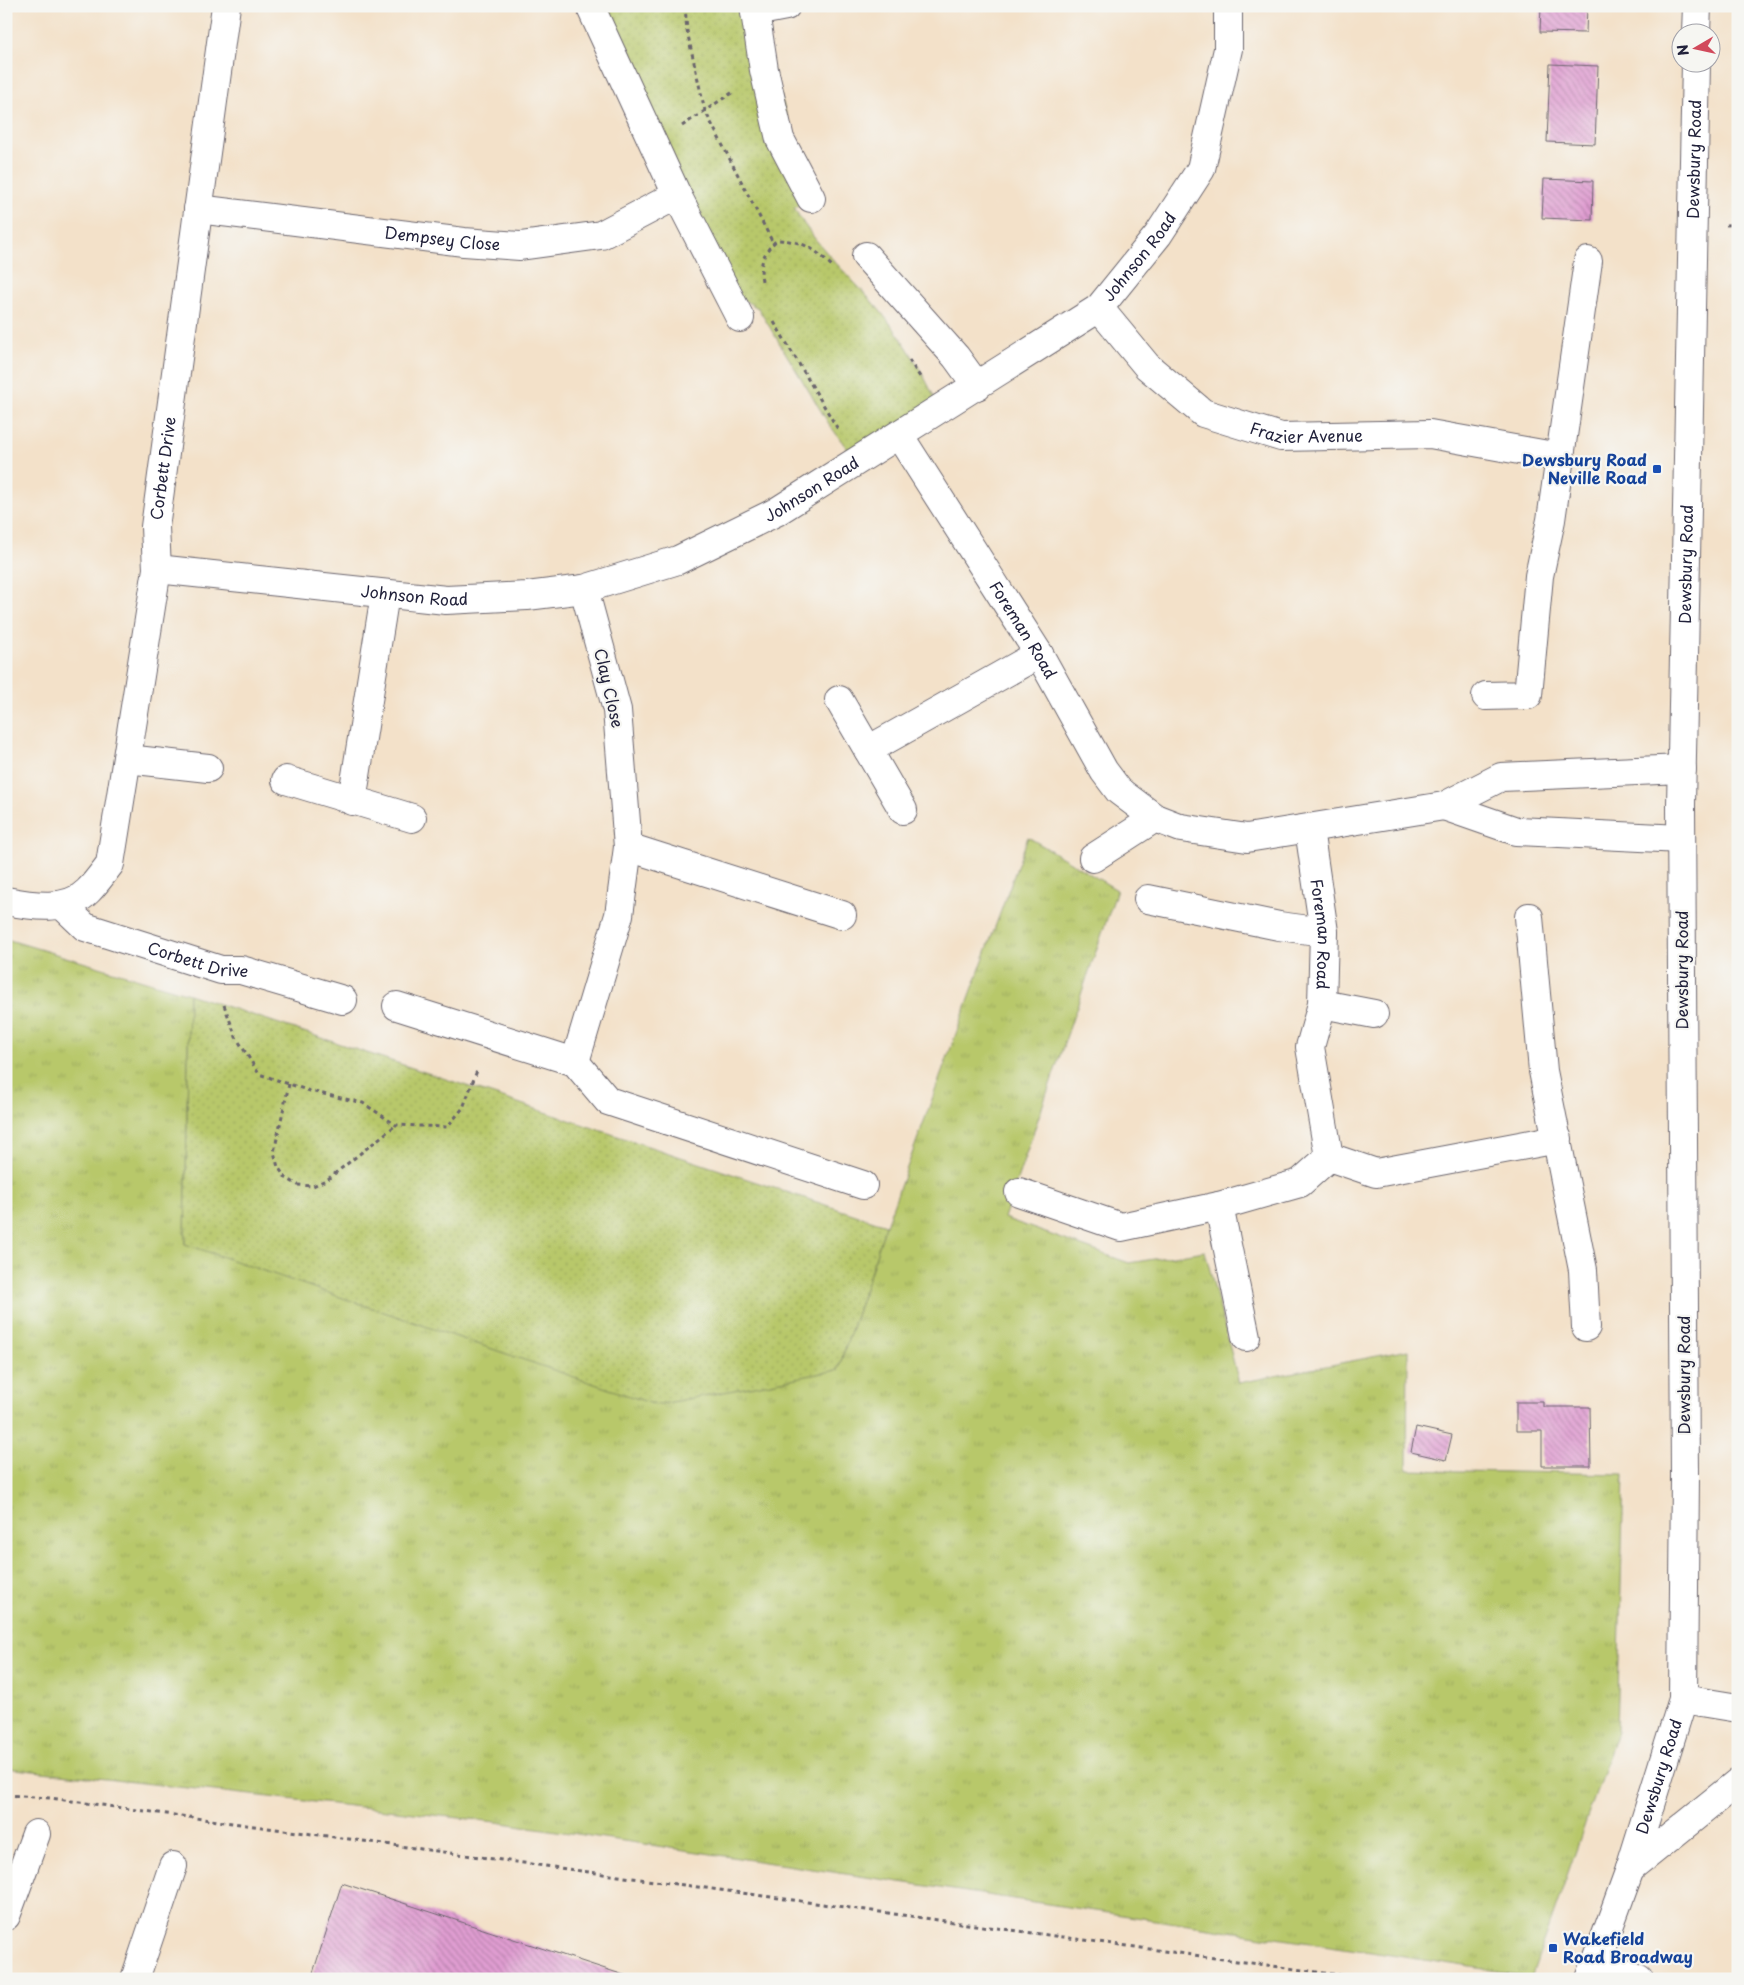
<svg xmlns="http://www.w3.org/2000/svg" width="1744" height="1985" font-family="'Playpen Sans',sans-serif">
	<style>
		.grass { fill: url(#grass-tufts); stroke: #6d7553 }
		.park { fill: url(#park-dots); stroke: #6d7553 }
		.building { fill: url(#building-back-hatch) }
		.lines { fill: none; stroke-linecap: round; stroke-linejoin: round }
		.minor-casing { stroke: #6b656d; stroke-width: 30 }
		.highway-casing { stroke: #6b656d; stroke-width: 30 }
		.path { stroke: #6b656d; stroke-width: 3; stroke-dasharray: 4 4; stroke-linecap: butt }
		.minor { stroke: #fff; stroke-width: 28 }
		.highway { stroke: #fff; stroke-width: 28 }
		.transit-dot { fill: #1a4fb4; stroke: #f6f6f2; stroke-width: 2 }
		.labels { text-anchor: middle; stroke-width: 4.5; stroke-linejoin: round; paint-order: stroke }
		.street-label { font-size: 16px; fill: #22223b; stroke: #f6f6f2 }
		.transit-label { font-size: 16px; font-weight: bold; fill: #164399; stroke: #f6f6f2; text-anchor: end }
	</style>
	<defs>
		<pattern id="grass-tufts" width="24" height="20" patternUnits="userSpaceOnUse" patternTransform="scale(1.25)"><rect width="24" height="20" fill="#b8c86b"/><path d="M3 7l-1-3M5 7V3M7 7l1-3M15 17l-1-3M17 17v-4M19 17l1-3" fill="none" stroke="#9eac5e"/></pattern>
		<pattern id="park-dots" width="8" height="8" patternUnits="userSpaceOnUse" patternTransform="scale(1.25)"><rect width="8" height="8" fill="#b8c86b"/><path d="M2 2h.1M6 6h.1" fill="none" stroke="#9eac5e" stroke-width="1.8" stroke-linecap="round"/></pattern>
		<pattern id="building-back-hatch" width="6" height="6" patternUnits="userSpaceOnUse" patternTransform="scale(1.25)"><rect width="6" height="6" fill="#e09dd1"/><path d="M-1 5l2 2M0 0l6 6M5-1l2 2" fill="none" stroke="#b580ab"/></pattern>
	</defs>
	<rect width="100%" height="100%" fill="#f6f6f2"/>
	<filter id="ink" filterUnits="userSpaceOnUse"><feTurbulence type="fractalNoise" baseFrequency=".02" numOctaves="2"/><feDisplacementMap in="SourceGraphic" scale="10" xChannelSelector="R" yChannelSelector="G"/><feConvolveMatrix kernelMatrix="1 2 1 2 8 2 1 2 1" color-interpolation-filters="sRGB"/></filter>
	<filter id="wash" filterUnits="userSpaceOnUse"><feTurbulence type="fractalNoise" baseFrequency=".0096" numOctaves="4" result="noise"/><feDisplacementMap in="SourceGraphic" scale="20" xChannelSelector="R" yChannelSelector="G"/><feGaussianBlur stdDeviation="1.12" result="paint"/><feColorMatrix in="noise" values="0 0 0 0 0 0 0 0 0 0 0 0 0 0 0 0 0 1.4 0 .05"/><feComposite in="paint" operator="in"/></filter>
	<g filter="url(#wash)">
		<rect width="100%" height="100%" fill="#f3e1c9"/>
		<path class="grass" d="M1028 837 1117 890 1004 1218 1129 1263 1205 1251 1239 1383 1408 1350 1407 1470 1624 1474 1617 1732 1532 1976 496 1822 6 1768V939L189 994 185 1244 838 1370 886 1225Z"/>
		<path class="park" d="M590 6H754L811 198 794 208C819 253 862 285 892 326 912 352 926 380 940 409L856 461 829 424 758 308 726 290Z
			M189 994 886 1225 838 1370 656 1405 185 1244Z"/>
		<g id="blocks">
			<path class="building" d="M1541 6H1587L1586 33 1540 32Z
				M1550 64 1598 66 1595 144 1547 142Z
				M1544 179 1593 181 1592 220 1542 218Z
				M1516 1402H1543V1407H1590L1591 1466H1542V1431H1516Z
				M1416 1427 1452 1435 1446 1460 1411 1452Z
				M342 1883 633 1978V1979H311Z"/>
		</g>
	</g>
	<g filter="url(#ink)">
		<use href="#blocks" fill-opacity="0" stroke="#6b656d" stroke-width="1"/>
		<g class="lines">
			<g class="minor-casing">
				<g id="minor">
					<path d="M590 6 677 195 740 318"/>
					<path d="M754 6 764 70 780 139 811 198"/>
					<path d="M755 12 786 6"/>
					<path id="s1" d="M198 209 464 242 520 246 601 235 677 195"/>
					<path d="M866 256 956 357 977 386"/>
					<path id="s2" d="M1099 308 1147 366 1203 413 1281 437 1430 434 1559 457"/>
					<path id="s3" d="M899 435 1039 654 1104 771 1119 791 1155 818 1181 828 1247 838 1444 806 1501 777 1682 769"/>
					<path id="s4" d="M157 569 446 600 527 596 584 589 678 560 776 512 1099 308 1158 235 1201 169 1228 49V6"/>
					<path d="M1486 696 1528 695 1539 576 1551 520 1588 261"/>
					<path d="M839 700 903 810"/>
					<path d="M868 750 1039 654"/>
					<path d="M127 759 208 768"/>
					<path d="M286 780 412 818"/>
					<path d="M352 801 385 594"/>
					<path d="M1444 806 1516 831 1681 839"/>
					<path id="s5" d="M1309 829 1324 932 1322 1004 1310 1047 1329 1157"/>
					<path d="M628 847 842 915"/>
					<path d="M1093 858 1155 818"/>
					<path d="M1148 899 1279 926 1324 932"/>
					<path id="s6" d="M6 901C32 906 68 912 88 891 96 883 103 873 110 864L157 569 155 527 226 6"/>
					<path id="s7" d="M62 905 85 927 221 970H241L343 1000"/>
					<path d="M1529 917 1543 1071 1583 1270 1586 1327"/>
					<path d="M1322 1004 1374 1014"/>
					<path d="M397 1006 575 1062 608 1101 863 1185"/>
					<path d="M575 1062 619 915 628 847 617 710 584 589"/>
					<path d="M1019 1192 1121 1227 1219 1206 1246 1337"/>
					<path d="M1219 1206 1300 1183 1329 1157 1376 1173 1558 1139"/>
					<path d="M1683 1699 1738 1708"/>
					<path d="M1630 1869 1738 1782"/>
					<path d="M6 1916 36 1834"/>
					<path d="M1597 1960 1638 1979"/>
					<path d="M135 1979 173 1866"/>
				</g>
			</g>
			<g class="highway-casing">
				<g id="highway">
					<path d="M1696 32 1697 6"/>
					<path id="s8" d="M1590 1979 1630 1869 1683 1699 1685 1475 1681 805 1696 62"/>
				</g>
			</g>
			<path class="path" d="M685 6 687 31 705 111 773 243
				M682 126 733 92
				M1726 225 1738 224
				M762 281C759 263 764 251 777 240 803 241 814 248 832 266
				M774 322 839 431
				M909 360 922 380
				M224 1005 236 1037 259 1074 310 1091 363 1103 396 1125 447 1127 463 1108 478 1068
				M289 1084 274 1152 278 1167 286 1178 298 1185 313 1186 328 1179 396 1125
				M6 1795 50 1798 1368 1979"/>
			<use href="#minor" class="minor"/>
			<use href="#highway" class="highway"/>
		</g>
	</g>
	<g class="transit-dot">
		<rect x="1652" y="464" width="10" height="10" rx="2.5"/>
		<rect x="1548" y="1943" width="10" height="10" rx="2.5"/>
	</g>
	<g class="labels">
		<g class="street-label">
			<text dy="6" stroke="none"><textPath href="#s8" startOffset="1835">Dewsbury Road</textPath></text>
			<text dy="6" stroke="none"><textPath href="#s1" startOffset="246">Dempsey Close</textPath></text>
			<text dy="6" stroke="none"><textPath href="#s4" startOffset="1084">Johnson Road</textPath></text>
			<text dy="6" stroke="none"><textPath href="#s2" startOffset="255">Frazier Avenue</textPath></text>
			<text dy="6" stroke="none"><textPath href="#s6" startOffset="521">Corbett Drive</textPath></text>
			<text dy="6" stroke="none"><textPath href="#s4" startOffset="679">Johnson Road</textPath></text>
			<text dy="6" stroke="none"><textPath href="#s8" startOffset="1430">Dewsbury Road</textPath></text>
			<text dy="6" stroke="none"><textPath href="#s4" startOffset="259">Johnson Road</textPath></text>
			<text dy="6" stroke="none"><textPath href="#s3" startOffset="231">Foreman Road</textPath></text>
			<text transform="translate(609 688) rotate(77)" y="6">Clay Close</text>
			<text dy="6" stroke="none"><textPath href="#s5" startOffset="106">Foreman Road</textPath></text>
			<text dy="6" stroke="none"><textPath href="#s7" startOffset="150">Corbett Drive</textPath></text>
			<text transform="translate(1682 970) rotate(-90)" y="6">Dewsbury Road</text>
			<text transform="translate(1684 1375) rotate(-90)" y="6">Dewsbury Road</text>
			<text dy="6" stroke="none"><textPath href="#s8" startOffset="214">Dewsbury Road</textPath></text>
		</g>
		<g class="transit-label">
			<text x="1647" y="466">Dewsbury Road<tspan x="1647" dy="18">Neville Road</tspan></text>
			<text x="1563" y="1945" text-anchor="start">Wakefield<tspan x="1563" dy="18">Road Broadway</tspan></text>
		</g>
	</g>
	<rect width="1744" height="1985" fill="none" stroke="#f6f6f2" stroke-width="25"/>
	<g transform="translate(1696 48) rotate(261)"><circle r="24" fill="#f6f6f2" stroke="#a1a1a9"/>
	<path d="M0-4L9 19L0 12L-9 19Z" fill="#d1495b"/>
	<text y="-8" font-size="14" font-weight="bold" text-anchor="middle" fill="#22223b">N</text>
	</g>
</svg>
